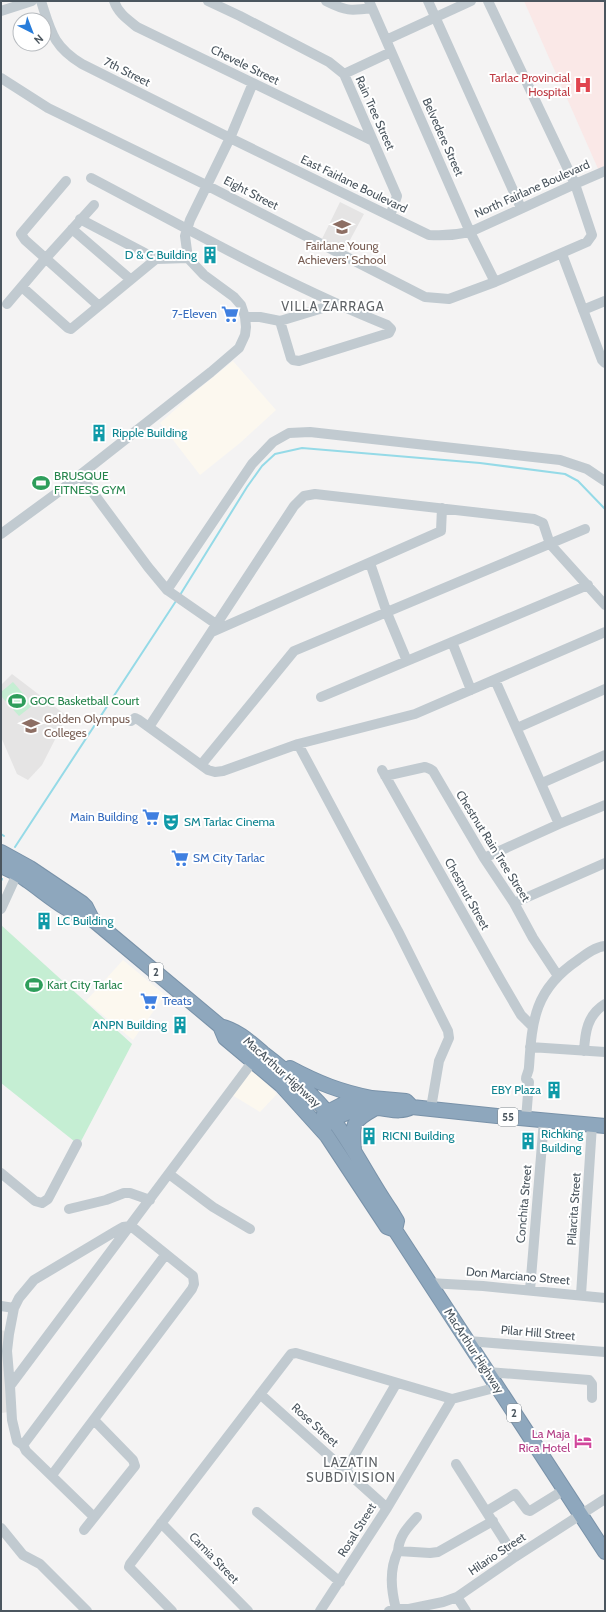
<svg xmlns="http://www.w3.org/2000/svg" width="606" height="1612" font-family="Cabin,sans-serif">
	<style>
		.commercial { fill: #fcf8ef }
		.education { fill: #e5e4e4 }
		.medical { fill: #fae8e7 }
		.green { fill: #c5eed3 }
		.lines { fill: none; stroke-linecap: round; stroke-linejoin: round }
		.stream { stroke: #95dae7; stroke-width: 2 }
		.highway-casing { stroke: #7992a9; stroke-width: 16 }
		.minor { stroke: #c1cad0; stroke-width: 10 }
		.highway { stroke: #8ea7bd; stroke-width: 14 }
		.labels { text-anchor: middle; stroke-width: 4; stroke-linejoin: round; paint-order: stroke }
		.shield { fill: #fff; stroke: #81898f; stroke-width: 1 }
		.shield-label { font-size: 11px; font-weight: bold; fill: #4b565f }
		.street-label { font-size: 12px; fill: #4b565f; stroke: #fff }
		.health-label { font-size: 12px; fill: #be3a42; stroke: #fff; text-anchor: end }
		.education-label { font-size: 12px; fill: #785e54; stroke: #fff }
		.culture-label { font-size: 12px; fill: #0d838f; stroke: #fff; text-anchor: start }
		.shop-label { font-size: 12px; fill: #366cbe; stroke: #fff; text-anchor: end }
		.leisure-label { font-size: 12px; fill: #27864d; stroke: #fff; text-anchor: start }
		.hotel-label { font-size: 12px; fill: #b23c85; stroke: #fff; text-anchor: end }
		.neighbourhood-label { font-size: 13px; letter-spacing: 1px; fill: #5f6367; stroke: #fff }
	</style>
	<rect width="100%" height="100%" fill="#f4f3f3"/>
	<path class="commercial" d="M233 361 276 410 240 443 200 475 160 423 195 392Z
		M123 960 165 995 133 1040 86 1001Z
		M251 1068 277 1094 260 1112 232 1095Z"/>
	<path class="education" d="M340 202 364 214 343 253 321 241Z
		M12 674 67 716 42 765 28 780 17 774 1 737V685Z
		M1 1330 5 1331 9 1412 1 1413Z"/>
	<path class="medical" d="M524 1H605V169L599 171Z"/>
	<path class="green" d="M13 682 33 705 19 716 1 696V692Z
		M1 925 132 1044 79 1145 1 1083Z"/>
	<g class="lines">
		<path class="stream" d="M180 595 247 487 262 466 275 454 302 448 480 463 565 474 578 481 605 509
			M1 834 4 836
			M15 847 176 601
			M1 881 2 879"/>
		<g class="highway-casing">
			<path id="highway" d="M1 852 30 868 82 903 86 907 92 919 220 1026 225 1038 281 1085 327 1136 387 1227 395 1230 605 1552
				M1 866C10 870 20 875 28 881 48 895 68 914 92 919
				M220 1026C237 1030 249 1041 263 1053 288 1072 312 1093 332 1118 354 1147 370 1181 391 1211L397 1221 395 1230
				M290 1068C318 1083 341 1092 372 1098
				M324 1114 351 1100 372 1098 406 1101 412 1107
				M321 1129C337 1115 353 1108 375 1108 389 1108 398 1114 412 1107L497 1116 605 1126
				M354 1150C352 1125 351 1122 374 1109"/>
		</g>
		<path class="minor" d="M41 1C51 32 53 46 82 64L230 138 429 235C444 236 456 235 470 232L575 184 605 171
			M114 1C118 13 127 19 137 27L373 141
			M208 1 240 16 329 62 344 74 397 196 390 216
			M326 1C346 11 350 11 372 8
			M369 1 470 232 495 282
			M428 1 521 208
			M1 11 32 1
			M386 40 471 1
			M344 74 391 52
			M1 78 48 108 206 185 425 297 449 299 495 282 587 242 592 235 575 184 488 1
			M91 178C188 229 285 284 387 325L391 329 389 333 299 361 293 360 291 358 280 321
			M66 181 21 234 25 240 99 306
			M80 219 156 259
			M72 229 130 279
			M562 254 602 360 605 363
			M22 287 68 328 71 329 156 259 188 258
			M7 304 46 258 94 205
			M583 310 605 301
			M245 317H260L280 321 336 304
			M80 475 148 567 167 590 216 624
			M1 534 61 490 211 372 239 348 245 335 246 327 245 317 241 305 234 297 204 275 188 258 185 236 190 220 230 138 253 83
			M370 563 387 613 407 661
			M167 590 252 464 273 442 289 433 310 432 560 460 587 469 605 481
			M212 632 441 531 442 508
			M452 642 471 690
			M321 697 588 585
			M131 721 135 718 139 720 208 770 215 772 223 771 298 744 398 931 448 1031 449 1038 439 1061 431 1108
			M149 727 294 506 304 496 315 494 534 519 543 523 550 544 605 605
			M517 728 605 689
			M298 744 415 714 605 632
			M201 765 294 651 585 529
			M382 770 500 979 521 1015 533 1027
			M385 776 425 767 430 769 433 771 484 858 514 903 533 938 558 976
			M542 783 605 755
			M559 824 605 805
			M484 858 559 824 495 680
			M514 903 605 863
			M1 909 17 874
			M530 1047 605 1052
			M584 1051C585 1033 587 1015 605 1004
			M526 1119 529 1082 526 1079C526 1075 529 1072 529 1067 532 1019 535 989 578 960 586 954 595 947 605 946
			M1 1173 35 1201 42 1203 48 1199 77 1144
			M169 1174 213 1207 250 1229
			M69 1209 106 1200 124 1193H130L150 1200
			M429 1283 483 1286 605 1298
			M530 1290 544 1120
			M581 1295 592 1125
			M1 1306 14 1308
			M468 1341 605 1352
			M488 1372 589 1380 592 1384V1398
			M10 1386 7 1351 9 1334 14 1308 19 1298 34 1280 116 1231 123 1227 131 1226 193 1276 194 1284 192 1289 52 1475
			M260 1394 387 1508
			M23 1445 166 1254
			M456 1464 515 1557
			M346 1470 396 1384
			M487 1511 515 1494 527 1510 530 1511 564 1490
			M257 1512 340 1582
			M94 1517 26 1451 23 1445 17 1441 12 1420 10 1386 253 1061
			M161 1523 248 1611
			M1 1528 23 1555 40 1564 87 1611
			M84 1530 135 1466 133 1460 94 1420
			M398 1551C399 1536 408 1527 417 1517
			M457 1597 466 1611
			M396 1609H409L443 1602 457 1597 515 1557 605 1499
			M172 1611 129 1567 130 1564 291 1354 296 1353 452 1399
			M320 1611 387 1508 452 1399 498 1387
			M389 1611 396 1609C391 1589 389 1570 398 1551L430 1553 438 1552 493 1521"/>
		<use href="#highway" class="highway"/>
	</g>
	<defs>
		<g id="hospital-bare" transform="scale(1.38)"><path d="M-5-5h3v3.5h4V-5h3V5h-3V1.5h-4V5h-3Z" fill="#e0444e" stroke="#fff" stroke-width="2.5" paint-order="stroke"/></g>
		<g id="school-bare" transform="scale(1.38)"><path d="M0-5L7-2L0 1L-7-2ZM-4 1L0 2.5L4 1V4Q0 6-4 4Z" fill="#8d6e63" stroke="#fff" stroke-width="2.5" paint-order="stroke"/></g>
		<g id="building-bare" transform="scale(1.38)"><path d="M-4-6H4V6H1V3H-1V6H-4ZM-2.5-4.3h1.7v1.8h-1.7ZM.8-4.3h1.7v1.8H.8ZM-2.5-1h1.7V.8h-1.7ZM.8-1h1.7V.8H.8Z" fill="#0f9aa8" stroke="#fff" stroke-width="2.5" paint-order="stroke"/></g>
		<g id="supermarket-bare" transform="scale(1.38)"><path d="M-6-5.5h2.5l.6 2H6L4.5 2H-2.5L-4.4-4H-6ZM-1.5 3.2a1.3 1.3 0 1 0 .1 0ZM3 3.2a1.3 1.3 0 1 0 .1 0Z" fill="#3f7fe0" stroke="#fff" stroke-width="2.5" paint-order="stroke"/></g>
		<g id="stadium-bare" transform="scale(1.38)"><path d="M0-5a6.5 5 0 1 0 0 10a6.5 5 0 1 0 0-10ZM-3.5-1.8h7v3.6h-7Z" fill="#2e9e5b" stroke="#fff" stroke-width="2.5" paint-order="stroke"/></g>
		<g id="university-bare" transform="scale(1.38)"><path d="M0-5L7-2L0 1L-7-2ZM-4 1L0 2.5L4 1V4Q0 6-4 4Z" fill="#8d6e63" stroke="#fff" stroke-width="2.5" paint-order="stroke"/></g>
		<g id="theatre-bare" transform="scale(1.38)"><path d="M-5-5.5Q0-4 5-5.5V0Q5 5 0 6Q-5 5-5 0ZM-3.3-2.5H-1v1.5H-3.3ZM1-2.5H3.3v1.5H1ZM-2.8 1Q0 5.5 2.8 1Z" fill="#0f9aa8" stroke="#fff" stroke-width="2.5" paint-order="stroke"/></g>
		<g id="hotel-bare" transform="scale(1.38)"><path d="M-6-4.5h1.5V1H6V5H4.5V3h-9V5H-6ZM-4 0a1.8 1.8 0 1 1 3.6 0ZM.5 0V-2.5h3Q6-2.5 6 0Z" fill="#d1479c" stroke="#fff" stroke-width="2.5" paint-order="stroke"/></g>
	</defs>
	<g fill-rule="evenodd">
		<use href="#hospital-bare" x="583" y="85"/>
		<use href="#school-bare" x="342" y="227"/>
		<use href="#building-bare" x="210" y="255"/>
		<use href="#supermarket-bare" x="230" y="314"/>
		<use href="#building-bare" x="99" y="433"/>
		<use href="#stadium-bare" x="41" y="483"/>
		<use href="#stadium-bare" x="17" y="701"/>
		<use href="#university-bare" x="31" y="726"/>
		<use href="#supermarket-bare" x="151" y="817"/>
		<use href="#theatre-bare" x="171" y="822"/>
		<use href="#supermarket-bare" x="180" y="858"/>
		<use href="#building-bare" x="44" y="921"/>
		<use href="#stadium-bare" x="34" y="985"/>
		<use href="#supermarket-bare" x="149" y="1001"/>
		<use href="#building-bare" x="180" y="1025"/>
		<use href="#building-bare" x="554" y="1090"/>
		<use href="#building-bare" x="369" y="1136"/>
		<use href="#building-bare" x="528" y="1141"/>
		<use href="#hotel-bare" x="583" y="1441"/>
	</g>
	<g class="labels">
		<g class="shield">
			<rect x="149" y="963" width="14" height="18" rx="3"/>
			<rect x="498" y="1108" width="20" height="18" rx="3"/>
			<rect x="507" y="1404" width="14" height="18" rx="3"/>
		</g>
		<g class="shield-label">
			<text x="156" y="976">2</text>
			<text x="508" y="1121">55</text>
			<text x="514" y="1417">2</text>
		</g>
		<g class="street-label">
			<text transform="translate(245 65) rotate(26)" y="4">Chevele Street</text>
			<text transform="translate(127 72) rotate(27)" y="4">7th Street</text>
			<text transform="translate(375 113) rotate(66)" y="4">Rain Tree Street</text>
			<text transform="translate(443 137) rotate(66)" y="4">Belvedere Street</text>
			<text transform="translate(354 184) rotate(26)" y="4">East Fairlane Boulevard</text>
			<text transform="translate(532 189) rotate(-24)" y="4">North Fairlane Boulevard</text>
			<text transform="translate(251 193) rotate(27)" y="4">Eight Street</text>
			<text transform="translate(493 846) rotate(58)" y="4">Chestnut Rain Tree Street</text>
			<text transform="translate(467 894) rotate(61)" y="4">Chestnut Street</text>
			<text transform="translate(282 1072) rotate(42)" y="4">MacArthur Highway</text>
			<text transform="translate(524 1204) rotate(-85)" y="4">Conchita Street</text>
			<text transform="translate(574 1209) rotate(-86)" y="4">Pilarcita Street</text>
			<text transform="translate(518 1276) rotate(5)" y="4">Don Marciano Street</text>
			<text transform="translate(538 1333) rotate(5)" y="4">Pilar Hill Street</text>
			<text transform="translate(474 1351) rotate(57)" y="4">MacArthur Highway</text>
			<text transform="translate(315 1425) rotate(42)" y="4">Rose Street</text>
			<text transform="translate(357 1530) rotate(-58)" y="4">Rosal Street</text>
			<text transform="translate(497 1554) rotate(-34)" y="4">Hilario Street</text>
			<text transform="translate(214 1558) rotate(46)" y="4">Camia Street</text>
		</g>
		<g class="health-label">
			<text x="570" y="82">Tarlac Provincial<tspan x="570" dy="14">Hospital</tspan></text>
		</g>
		<g class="education-label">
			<text x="342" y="250">Fairlane Young<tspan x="342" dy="14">Achievers' School</tspan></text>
			<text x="44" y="723" text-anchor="start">Golden Olympus<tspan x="44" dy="14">Colleges</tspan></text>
		</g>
		<g class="culture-label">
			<text x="197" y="259" text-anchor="end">D &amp; C Building</text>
			<text x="112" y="437">Ripple Building</text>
			<text x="184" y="826">SM Tarlac Cinema</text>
			<text x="57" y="925">LC Building</text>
			<text x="167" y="1029" text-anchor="end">ANPN Building</text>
			<text x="541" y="1094" text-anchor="end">EBY Plaza</text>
			<text x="541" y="1138">Richking<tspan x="541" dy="14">Building</tspan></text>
			<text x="382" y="1140">RICNI Building</text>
		</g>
		<g class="shop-label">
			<text x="217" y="318">7-Eleven</text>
			<text x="138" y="821">Main Building</text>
			<text x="193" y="862" text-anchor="start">SM City Tarlac</text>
			<text x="162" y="1005" text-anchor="start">Treats</text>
		</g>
		<g class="leisure-label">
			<text x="54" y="480">BRUSQUE<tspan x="54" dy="14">FITNESS GYM</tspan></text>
			<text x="30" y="705">GOC Basketball Court</text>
			<text x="47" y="989">Kart City Tarlac</text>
		</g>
		<g class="hotel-label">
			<text x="570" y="1438">La Maja<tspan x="570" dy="14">Rica Hotel</tspan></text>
		</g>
		<g class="neighbourhood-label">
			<text x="333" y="311">VILLA ZARRAGA</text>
			<text x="351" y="1467">LAZATIN<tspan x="351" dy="15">SUBDIVISION</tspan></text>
		</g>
	</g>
	<rect width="606" height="1612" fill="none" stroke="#4b565f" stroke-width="4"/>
	<g transform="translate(32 32) rotate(138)"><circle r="19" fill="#ffffff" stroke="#b7bbbf"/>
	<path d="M0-3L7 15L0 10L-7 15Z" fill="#277cda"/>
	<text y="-6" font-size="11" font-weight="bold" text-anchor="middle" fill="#4b565f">N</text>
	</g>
</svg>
